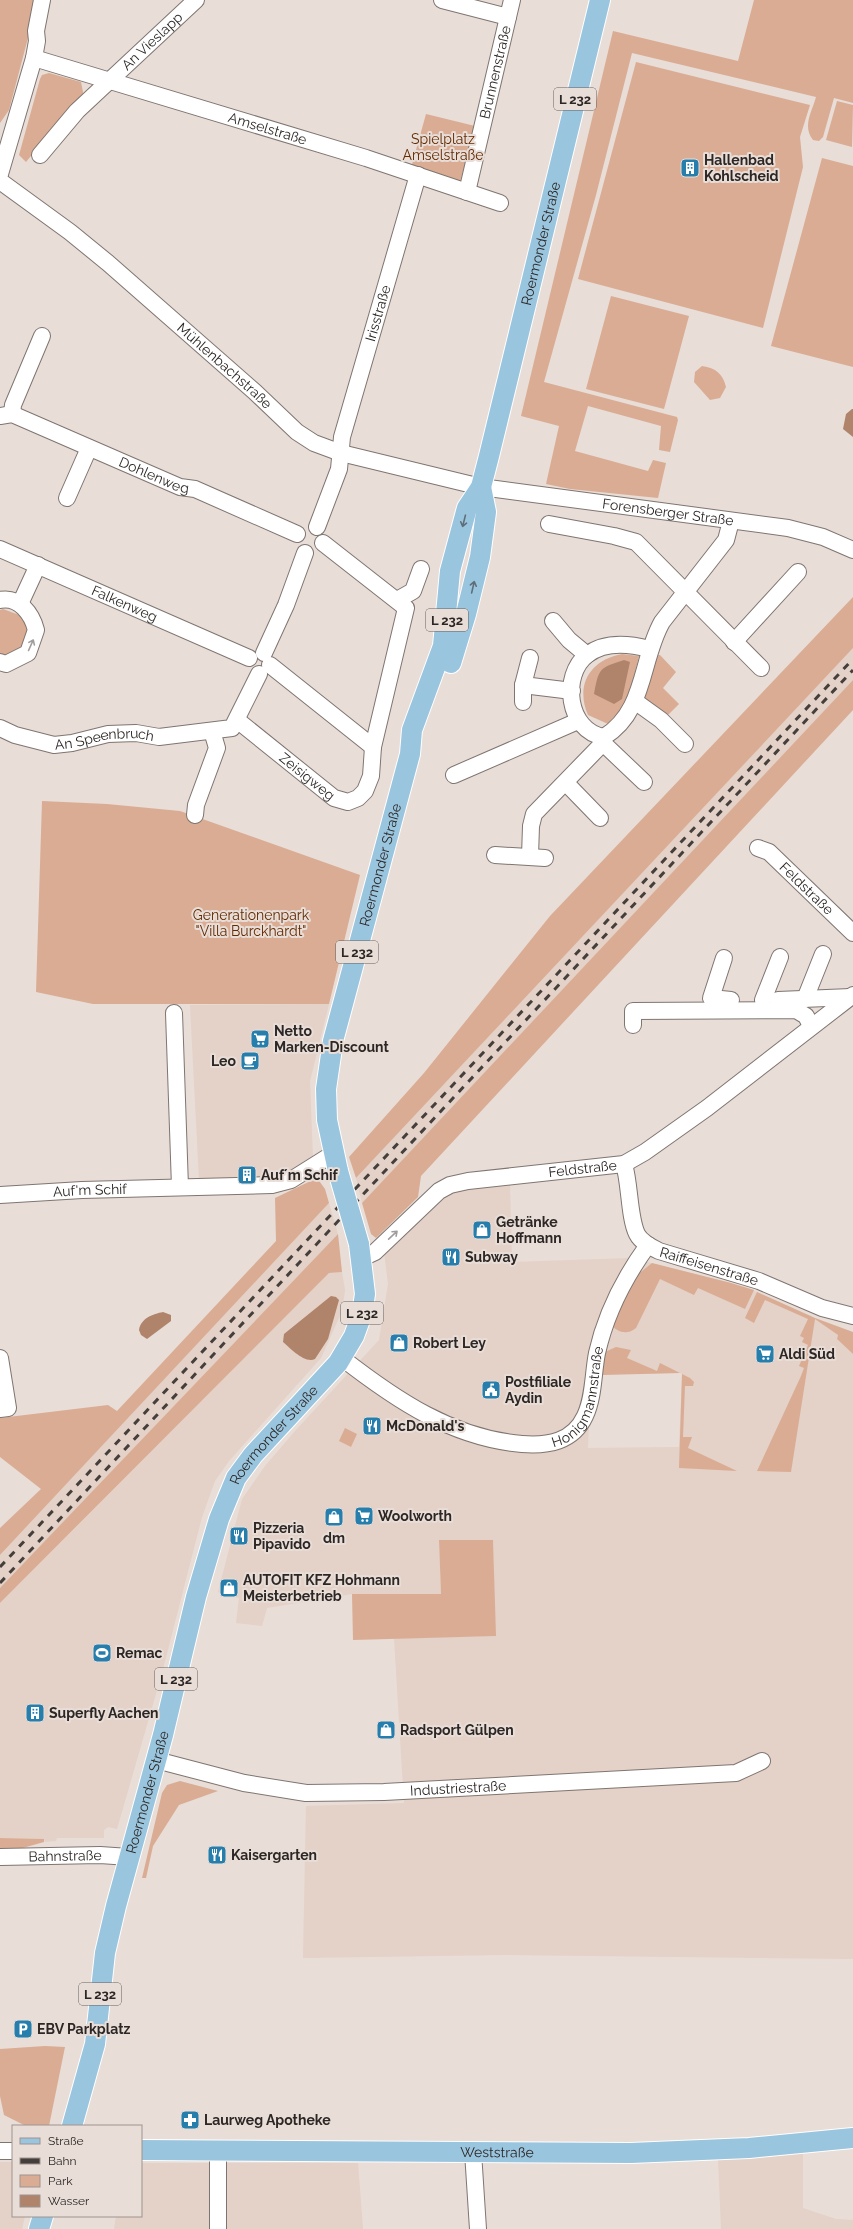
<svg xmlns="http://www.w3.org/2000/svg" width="853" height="2229" font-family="Raleway,sans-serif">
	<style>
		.built { fill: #e4d1c7; fill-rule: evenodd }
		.green { fill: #daac94 }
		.water { fill: #b0836b }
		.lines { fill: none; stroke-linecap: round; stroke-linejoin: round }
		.minor-casing { stroke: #7f7570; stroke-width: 18 }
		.major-casing { stroke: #fff; stroke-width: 22 }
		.minor { stroke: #fff; stroke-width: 16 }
		.major { stroke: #9ac5df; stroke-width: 20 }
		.rail { stroke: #453f3c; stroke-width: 3; stroke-dasharray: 7 7; stroke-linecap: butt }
		.major-bridge-casing { stroke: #fff; stroke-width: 22; stroke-linecap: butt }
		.major-bridge { stroke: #9ac5df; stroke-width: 20 }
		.oneway { stroke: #5e6e79 }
		.oneway2 { stroke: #a09e9d }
		.labels { text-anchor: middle; stroke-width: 4; stroke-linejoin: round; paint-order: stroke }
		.shield { fill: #e8ddd7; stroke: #645e5a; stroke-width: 1 }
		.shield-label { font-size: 13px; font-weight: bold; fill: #2c2725 }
		.street-label { font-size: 14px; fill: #2c2725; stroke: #e8ddd7 }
		.park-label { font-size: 14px; fill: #632a00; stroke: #e8ddd7 }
		.poi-label { font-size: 14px; font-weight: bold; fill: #2c2725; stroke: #e8ddd7; text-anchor: start }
	</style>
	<rect width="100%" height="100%" fill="#e8ddd7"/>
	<path class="built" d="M853 648V680L362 1203 356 1178Z
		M329 1004 310 1081 313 1160 286 1178 199 1179 190 1005Z
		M510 1185 512 1262 631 1258 731 1283 757 1292 815 1318 838 1335 837 1339 853 1354V1959L502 1955 303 1958 306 1806 404 1803 394 1638 495 1636 493 1541 439 1540 441 1594H352L267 1608 262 1626 236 1623 239 1598 218 1592 242 1499 265 1466 295 1431 379 1340 388 1284 384 1252 436 1199 459 1188ZM680 1373 682 1374 679 1447 588 1448 591 1374Z
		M329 1203 338 1234 0 1588V1555Z
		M342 1272 345 1290 342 1311 321 1358 229 1461 215 1481 202 1517 162 1673 117 1829 108 1827 104 1830V1838H57L56 1841 45 1842 44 1839 0 1838V1603L329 1273Z
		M803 2152V2208L836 2219 853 2220V2229H721L718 2158Z
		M0 2162H13V2216H25L22 2229H0Z
		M141 2163H358L363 2229H114L116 2216H141Z"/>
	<path class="green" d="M0 0H38L9 110 0 123Z
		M754 0H853V103L834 98 823 137 819 141 813 140C802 126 812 112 816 97L632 53 596 195 544 382 677 417 678 420 670 452 659 450 661 426 588 406 575 451 648 471 653 460 666 463 658 498 570 489 546 484 559 426 521 416 613 31 738 61Z
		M636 62 810 105 800 137 803 167 763 328 578 279Z
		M49 73 81 82 84 97 63 117 26 162 19 155 40 79 42 75Z
		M837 101 853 105 852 147 826 140Z
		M426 114 475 126 460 182 411 168Z
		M822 158 853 166V367L771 346Z
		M611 296 689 316 664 409 586 389Z
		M702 366C716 368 723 374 726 387L720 398 710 400 694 382 695 372Z
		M853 597V648L356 1178 349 1157 424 1073 550 916Z
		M3 609 22 616 28 631 21 649 5 656 0 654V610Z
		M622 654 639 656 628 701 608 724 588 715C575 685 590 660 622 654Z
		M652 655H660L676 672 663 688 679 704 663 720 641 698Z
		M853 680V710L421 1176 418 1197 376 1238 371 1234 362 1203Z
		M42 801 107 804 180 811 360 875 329 1004H93L36 992Z
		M317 1178 325 1189 329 1203 0 1555V1528L41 1489 0 1457V1418L108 1405 117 1411 276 1241 275 1198Z
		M338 1234 342 1272 329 1273 0 1603V1588Z
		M652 1263 731 1283 754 1290 745 1309 698 1288 694 1295 660 1279 636 1328C628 1335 617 1333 611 1324L637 1275Z
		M757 1292 815 1318 853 1332V1354L837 1339 838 1335 815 1319 791 1472 757 1471 801 1376 804 1368 799 1366 808 1345 802 1342 804 1338 800 1336 808 1319 765 1300 754 1323 745 1318Z
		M616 1347 631 1350 627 1358 657 1371 660 1363 680 1373 603 1375 601 1373 605 1352Z
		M682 1374 690 1378 694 1382 693 1386H685L683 1437H692L688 1448 737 1471 679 1468Z
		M345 1428 357 1434 351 1447 339 1441Z
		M439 1540H493L496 1636 353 1640 352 1594H441Z
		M180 1781 218 1791 179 1805 153 1846 146 1878H142L162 1793 167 1785Z
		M0 1838 44 1839V1842L12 1851H0Z
		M45 2046 65 2047 49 2126H26L4 2115 0 2096V2049Z"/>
	<path class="water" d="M852 409H853V437L843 429 846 414Z
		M624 660 630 662 622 699 614 704 594 694C599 668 599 668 624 660Z
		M331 1296 336 1297 339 1300 328 1339 315 1359C305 1364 290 1348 283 1342L284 1334Z
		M163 1312 171 1315V1321L147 1339 141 1335 139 1330C141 1318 153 1314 163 1312Z"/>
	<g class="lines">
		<g class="minor-casing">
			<g id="minor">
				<path d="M442 0 508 17"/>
				<path id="s1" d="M34 58 366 158 500 203"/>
				<path id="s2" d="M40 155 77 111 196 0"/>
				<path d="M0 174 34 58 37 41 36 31 42 0"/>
				<path id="s3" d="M0 181 70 232 108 263 255 392 297 432 314 443 341 453 481 487 788 528 823 537 853 550"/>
				<path id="s4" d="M467 192 512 0"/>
				<path d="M12 414 13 405 42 336"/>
				<path id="s5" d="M0 416 12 414 180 487 195 489 297 534"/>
				<path d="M67 498 89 448"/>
				<path d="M549 524 614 536 636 542 761 668"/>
				<path id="s6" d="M317 527 339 469 342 437 418 175"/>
				<path id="s7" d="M0 549 249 658"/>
				<path d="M0 600C19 596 32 614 36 630L28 653 6 664 0 662"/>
				<path d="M397 600 413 591 421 569"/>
				<path d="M20 604 38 565"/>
				<path d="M553 621 569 640 587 655"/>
				<path d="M734 642 798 572"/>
				<path d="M649 649C630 644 605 641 587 655 561 675 567 731 604 737 646 711 640 661 662 622L726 540 731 521"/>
				<path d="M264 653 286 605 305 553"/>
				<path d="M270 665 373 747"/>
				<path d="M523 685 572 691"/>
				<path d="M523 702V685L530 658"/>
				<path d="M636 702 661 720 685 744"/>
				<path id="s8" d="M237 720 334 798 348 802 358 798 365 791 371 776 373 747 406 608 323 543"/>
				<path id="s9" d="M0 728 15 735 54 745 72 743 108 734 136 733 159 737 232 728 259 674"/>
				<path d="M604 737 603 743 644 782"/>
				<path d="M454 775 578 721"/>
				<path d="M566 783 600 818"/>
				<path d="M195 815 196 805 217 748 212 731"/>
				<path id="s10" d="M758 848 769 852 853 933"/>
				<path d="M495 855 545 858"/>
				<path d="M530 856 531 826 534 814 603 743"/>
				<path d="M724 958 711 998 731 1000"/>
				<path d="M805 999 823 954"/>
				<path d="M763 1000 780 957"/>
				<path d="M778 1000 851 997"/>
				<path d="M174 1013 180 1187"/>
				<path d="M633 1025V1011L796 1010 806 1016 811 1026"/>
				<path id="s11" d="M624 1164C630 1184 629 1218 637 1234 641 1242 651 1247 659 1251L759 1281 822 1308 853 1316"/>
				<path id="s12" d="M0 1195 82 1190 272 1185 291 1180 334 1153"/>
				<path id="s13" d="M362 1258 375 1252 439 1191 450 1185 468 1181 624 1164 645 1152 707 1108 853 995"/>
				<path d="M0 1358 8 1408 0 1409"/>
				<path id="s14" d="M342 1358C396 1400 452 1438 522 1444 548 1446 573 1442 585 1416 594 1397 593 1373 597 1353 606 1313 624 1278 648 1245"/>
				<path id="s15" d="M156 1760 244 1783 306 1793 384 1792 736 1773 762 1761"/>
				<path id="s16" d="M0 1857 100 1855 129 1857"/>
				<path d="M218 2150V2229"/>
				<path d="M0 2151H13"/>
				<path d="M473 2152 478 2229"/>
			</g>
		</g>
		<g class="major-casing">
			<g id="major">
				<path d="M451 663 466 614 480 557 486 512 481 487"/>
				<path id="s17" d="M338 1171 327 1120 326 1089 333 1041 410 754 412 730 443 646 450 571 467 508 481 487 489 456 600 0"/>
				<path id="s18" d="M72 2126 95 2044 105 1953 116 1906 163 1735 196 1597 219 1519 236 1478 253 1455 338 1363 354 1336 362 1314 365 1294 359 1244"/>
				<path id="s19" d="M141 2150 631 2153 749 2148 853 2138"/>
				<path d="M39 2229 43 2216"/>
			</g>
		</g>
		<use href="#minor" class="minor"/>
		<use href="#major" class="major"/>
		<path class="rail" d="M0 1567 853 659
			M0 1583 853 670"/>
		<g class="major-bridge-casing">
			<path id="major-bridge" d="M338 1171 359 1244"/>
		</g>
		<use href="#major-bridge" class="major-bridge"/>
	</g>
	<defs><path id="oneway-shaft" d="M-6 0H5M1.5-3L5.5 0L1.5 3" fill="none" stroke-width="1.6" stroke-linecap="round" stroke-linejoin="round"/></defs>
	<g class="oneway">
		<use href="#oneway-shaft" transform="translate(464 521) rotate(104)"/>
		<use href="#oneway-shaft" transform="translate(473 587) rotate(-77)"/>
	</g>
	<g class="oneway2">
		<use href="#oneway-shaft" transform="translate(31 645) rotate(-66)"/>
		<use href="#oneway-shaft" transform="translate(393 1235) rotate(-43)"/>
	</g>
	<defs>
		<g id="building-square" transform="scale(1)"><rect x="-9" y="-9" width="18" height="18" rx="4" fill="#267ead" stroke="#e8ddd7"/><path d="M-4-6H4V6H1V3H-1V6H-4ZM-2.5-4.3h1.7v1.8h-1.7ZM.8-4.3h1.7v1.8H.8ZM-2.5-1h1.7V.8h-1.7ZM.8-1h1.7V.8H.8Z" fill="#fff"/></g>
		<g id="supermarket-square" transform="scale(1)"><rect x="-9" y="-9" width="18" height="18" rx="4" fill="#267ead" stroke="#e8ddd7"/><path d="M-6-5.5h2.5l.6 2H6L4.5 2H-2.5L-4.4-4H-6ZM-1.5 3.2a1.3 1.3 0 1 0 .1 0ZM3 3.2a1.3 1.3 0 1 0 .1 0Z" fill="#fff"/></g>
		<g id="cafe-square" transform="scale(1)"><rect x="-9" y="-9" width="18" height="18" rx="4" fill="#267ead" stroke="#e8ddd7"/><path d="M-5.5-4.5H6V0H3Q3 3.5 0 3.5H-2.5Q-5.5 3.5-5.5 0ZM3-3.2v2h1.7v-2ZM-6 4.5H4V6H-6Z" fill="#fff"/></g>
		<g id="shop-square" transform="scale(1)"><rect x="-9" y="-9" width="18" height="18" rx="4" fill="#267ead" stroke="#e8ddd7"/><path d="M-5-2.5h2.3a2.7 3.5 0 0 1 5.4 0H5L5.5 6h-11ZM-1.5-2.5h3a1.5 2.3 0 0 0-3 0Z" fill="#fff"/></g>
		<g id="restaurant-square" transform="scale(1)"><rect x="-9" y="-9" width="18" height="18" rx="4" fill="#267ead" stroke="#e8ddd7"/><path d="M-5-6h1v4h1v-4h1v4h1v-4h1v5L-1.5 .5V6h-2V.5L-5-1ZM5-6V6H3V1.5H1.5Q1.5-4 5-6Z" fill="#fff"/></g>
		<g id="civic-square" transform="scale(1)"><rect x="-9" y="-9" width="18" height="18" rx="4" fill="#267ead" stroke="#e8ddd7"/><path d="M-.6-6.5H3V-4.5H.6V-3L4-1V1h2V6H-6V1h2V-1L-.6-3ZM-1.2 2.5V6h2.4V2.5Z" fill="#fff"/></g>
		<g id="stadium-square" transform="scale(1)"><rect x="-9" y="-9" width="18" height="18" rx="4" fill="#267ead" stroke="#e8ddd7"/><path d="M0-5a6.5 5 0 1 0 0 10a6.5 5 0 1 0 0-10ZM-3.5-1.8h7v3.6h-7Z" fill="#fff"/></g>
		<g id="parking-square" transform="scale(1)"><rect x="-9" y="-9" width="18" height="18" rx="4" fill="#267ead" stroke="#e8ddd7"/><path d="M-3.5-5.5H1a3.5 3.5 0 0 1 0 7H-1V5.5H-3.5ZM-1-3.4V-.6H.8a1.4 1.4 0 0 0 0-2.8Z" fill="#fff"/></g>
		<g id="pharmacy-square" transform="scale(1)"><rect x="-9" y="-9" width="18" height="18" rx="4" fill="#267ead" stroke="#e8ddd7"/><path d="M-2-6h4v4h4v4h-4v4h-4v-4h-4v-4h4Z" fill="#fff"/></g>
	</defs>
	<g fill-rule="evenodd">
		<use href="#building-square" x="690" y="168"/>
		<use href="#supermarket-square" x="260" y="1039"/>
		<use href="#cafe-square" x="250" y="1061"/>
		<use href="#building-square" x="247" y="1175"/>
		<use href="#shop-square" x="482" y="1230"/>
		<use href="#restaurant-square" x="451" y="1257"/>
		<use href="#shop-square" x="399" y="1343"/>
		<use href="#supermarket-square" x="765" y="1354"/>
		<use href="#civic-square" x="491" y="1390"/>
		<use href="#restaurant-square" x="372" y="1426"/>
		<use href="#supermarket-square" x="364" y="1516"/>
		<use href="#shop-square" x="334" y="1517"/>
		<use href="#restaurant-square" x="239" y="1536"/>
		<use href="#shop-square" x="229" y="1588"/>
		<use href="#stadium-square" x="102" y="1653"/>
		<use href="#building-square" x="35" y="1713"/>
		<use href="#shop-square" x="386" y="1730"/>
		<use href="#restaurant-square" x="217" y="1855"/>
		<use href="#parking-square" x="23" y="2029"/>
		<use href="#pharmacy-square" x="190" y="2120"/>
	</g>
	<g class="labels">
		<g class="shield">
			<rect x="554" y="88" width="42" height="22" rx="3"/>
			<rect x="426" y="609" width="42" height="22" rx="3"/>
			<rect x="336" y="941" width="42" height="22" rx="3"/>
			<rect x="341" y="1302" width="42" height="22" rx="3"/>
			<rect x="155" y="1668" width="42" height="22" rx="3"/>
			<rect x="79" y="1983" width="42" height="22" rx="3"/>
		</g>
		<g class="shield-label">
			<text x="575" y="104">L 232</text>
			<text x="447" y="625">L 232</text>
			<text x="357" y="957">L 232</text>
			<text x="362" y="1318">L 232</text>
			<text x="176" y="1684">L 232</text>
			<text x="100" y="1999">L 232</text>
		</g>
		<g class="street-label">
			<text dy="5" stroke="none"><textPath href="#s2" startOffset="160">An Vieslapp</textPath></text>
			<text dy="5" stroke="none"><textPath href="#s4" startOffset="123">Brunnenstraße</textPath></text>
			<text dy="5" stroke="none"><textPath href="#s1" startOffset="244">Amselstraße</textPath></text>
			<text dy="5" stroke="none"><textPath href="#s17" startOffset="959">Roermonder Straße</textPath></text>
			<text dy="5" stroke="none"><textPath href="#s6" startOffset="223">Irisstraße</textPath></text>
			<text dy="5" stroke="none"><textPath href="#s3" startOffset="291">Mühlenbachstraße</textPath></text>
			<text dy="5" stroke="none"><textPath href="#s5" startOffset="167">Dohlenweg</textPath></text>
			<text dy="5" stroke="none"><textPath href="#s3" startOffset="771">Forensberger Straße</textPath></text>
			<text dy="5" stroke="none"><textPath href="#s7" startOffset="136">Falkenweg</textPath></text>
			<text dy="5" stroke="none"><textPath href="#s9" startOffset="108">An Speenbruch</textPath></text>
			<text dy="5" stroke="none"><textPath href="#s8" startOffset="90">Zeisigweg</textPath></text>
			<text dy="5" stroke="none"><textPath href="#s17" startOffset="314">Roermonder Straße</textPath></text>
			<text dy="5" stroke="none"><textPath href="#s10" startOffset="64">Feldstraße</textPath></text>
			<text dy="5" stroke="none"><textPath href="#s13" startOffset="249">Feldstraße</textPath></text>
			<text dy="5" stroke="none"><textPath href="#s12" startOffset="90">Auf'm Schif</textPath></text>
			<text dy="5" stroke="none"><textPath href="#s11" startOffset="152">Raiffeisenstraße</textPath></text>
			<text dy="5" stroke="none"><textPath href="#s14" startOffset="290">Honigmannstraße</textPath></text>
			<text dy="5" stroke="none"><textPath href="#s18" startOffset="727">Roermonder Straße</textPath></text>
			<text dy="5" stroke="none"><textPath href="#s15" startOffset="306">Industriestraße</textPath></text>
			<text dy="5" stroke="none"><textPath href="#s18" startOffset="343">Roermonder Straße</textPath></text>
			<text dy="5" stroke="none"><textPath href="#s16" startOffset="65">Bahnstraße</textPath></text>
			<text dy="5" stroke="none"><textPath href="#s19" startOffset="356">Weststraße</textPath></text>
		</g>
		<g class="park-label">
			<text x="443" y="144">Spielplatz<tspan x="443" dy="16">Amselstraße</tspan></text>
			<text x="251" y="920">Generationenpark<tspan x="251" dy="16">"Villa Burckhardt"</tspan></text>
		</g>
		<g class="poi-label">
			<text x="704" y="165">Hallenbad<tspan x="704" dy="16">Kohlscheid</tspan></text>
			<text x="274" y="1036">Netto<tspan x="274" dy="16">Marken-Discount</tspan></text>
			<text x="236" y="1066" text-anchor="end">Leo</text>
			<text x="261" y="1180">Auf´m Schif</text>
			<text x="496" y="1227">Getränke<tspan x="496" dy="16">Hoffmann</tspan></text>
			<text x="465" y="1262">Subway</text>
			<text x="413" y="1348">Robert Ley</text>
			<text x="779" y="1359">Aldi Süd</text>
			<text x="505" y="1387">Postfiliale<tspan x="505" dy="16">Aydin</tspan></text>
			<text x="386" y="1431">McDonald's</text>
			<text x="378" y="1521">Woolworth</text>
			<text x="253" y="1533">Pizzeria<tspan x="253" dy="16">Pipavido</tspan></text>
			<text x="334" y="1543" text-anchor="middle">dm</text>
			<text x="243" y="1585">AUTOFIT KFZ Hohmann<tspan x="243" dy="16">Meisterbetrieb</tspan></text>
			<text x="116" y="1658">Remac</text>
			<text x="49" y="1718">Superfly Aachen</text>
			<text x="400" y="1735">Radsport Gülpen</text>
			<text x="231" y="1860">Kaisergarten</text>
			<text x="37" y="2034">EBV Parkplatz</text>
			<text x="204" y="2125">Laurweg Apotheke</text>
		</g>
	</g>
	<rect x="12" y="2125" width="130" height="92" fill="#e8ddd7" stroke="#9d9490"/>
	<rect x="20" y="2138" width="20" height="6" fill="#9ac5df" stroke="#9d9490"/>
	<text x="48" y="2145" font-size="12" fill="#2c2725">Straße</text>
	<rect x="20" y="2158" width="20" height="6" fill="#453f3c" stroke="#9d9490"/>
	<text x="48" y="2165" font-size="12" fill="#2c2725">Bahn</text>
	<rect x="20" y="2175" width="20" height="12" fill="#daac94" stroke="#9d9490"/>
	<text x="48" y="2185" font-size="12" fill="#2c2725">Park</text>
	<rect x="20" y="2195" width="20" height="12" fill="#b0836b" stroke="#9d9490"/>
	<text x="48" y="2205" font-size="12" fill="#2c2725">Wasser</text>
</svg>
